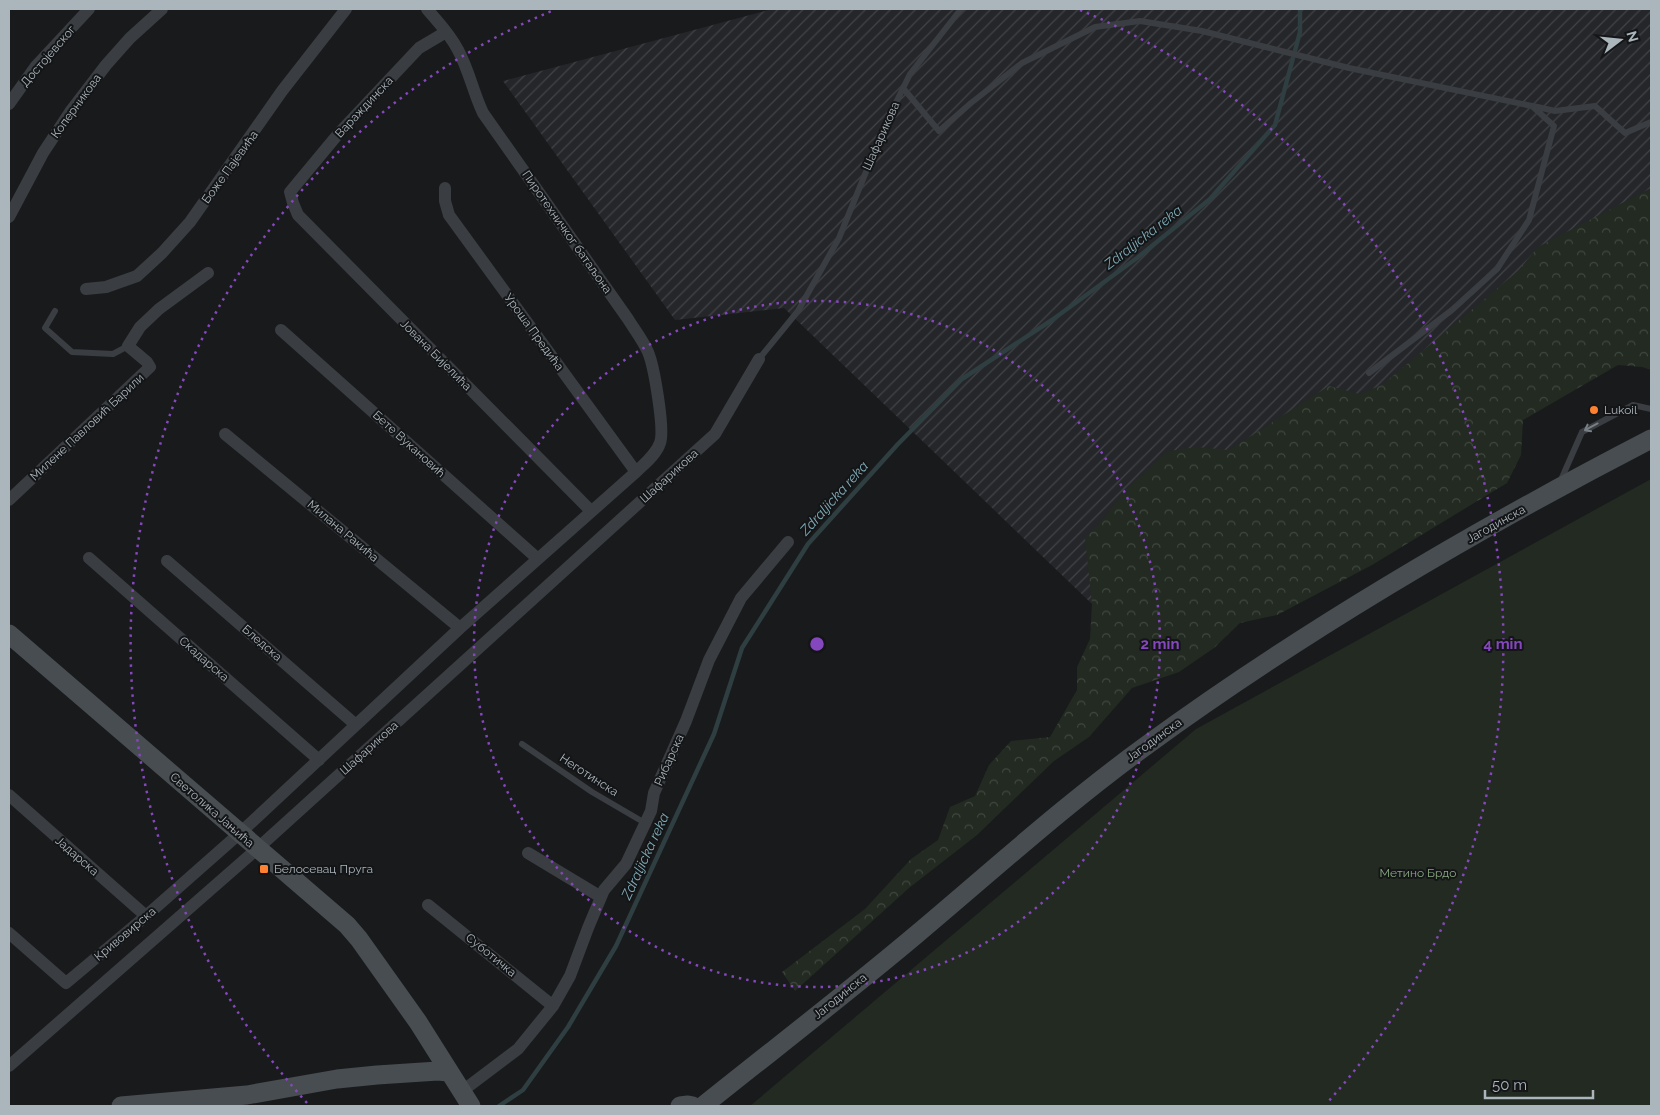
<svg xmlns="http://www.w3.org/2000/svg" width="1660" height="1115" font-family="Raleway,sans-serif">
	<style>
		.industrial { fill: url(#industrial-furrows) }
		.forest { fill: url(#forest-crowns) }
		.green { fill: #222a21 }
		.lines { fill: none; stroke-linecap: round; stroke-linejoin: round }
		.stream { stroke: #2e3e41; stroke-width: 4.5 }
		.lane { stroke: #3a3d41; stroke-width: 6 }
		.street { stroke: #3a3d41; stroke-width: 12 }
		.secondary { stroke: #484d51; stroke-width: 19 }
		.oneway { stroke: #787f85 }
		.ring { fill: none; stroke: #8547be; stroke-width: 2.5; stroke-dasharray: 2.5 5 }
		.poi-dot { fill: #fd8130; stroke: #141517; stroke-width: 2 }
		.labels { text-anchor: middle; stroke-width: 4; stroke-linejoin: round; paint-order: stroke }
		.street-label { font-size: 12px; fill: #abb5bc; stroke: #141517 }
		.poi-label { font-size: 12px; fill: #abb5bc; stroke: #141517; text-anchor: start }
		.park-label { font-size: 12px; fill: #89a881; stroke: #141517 }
		.water-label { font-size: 14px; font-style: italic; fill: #81adb8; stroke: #141517 }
		.centre { fill: #8547be; stroke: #141517; stroke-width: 2.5 }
		.ring-label { font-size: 15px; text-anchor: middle; font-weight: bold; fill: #8547be; stroke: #141517; stroke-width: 4; stroke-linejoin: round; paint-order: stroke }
	</style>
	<defs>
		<pattern id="industrial-furrows" width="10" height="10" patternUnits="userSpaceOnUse" patternTransform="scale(1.25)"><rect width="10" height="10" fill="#252629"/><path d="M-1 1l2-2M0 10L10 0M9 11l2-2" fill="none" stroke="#424346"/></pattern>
		<pattern id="forest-crowns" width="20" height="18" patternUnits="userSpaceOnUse" patternTransform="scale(1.25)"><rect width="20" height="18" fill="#222a21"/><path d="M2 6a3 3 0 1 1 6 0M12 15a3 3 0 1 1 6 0" fill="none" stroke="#3f473f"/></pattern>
	</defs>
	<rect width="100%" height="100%" fill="#191a1c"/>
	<path class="industrial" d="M772 9H1651V213L1092 604 784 308 675 320 503 81Z"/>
	<path class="forest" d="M1651 188V370L1642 367 1618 365 1523 420 1521 455 1507 483 1372 565 1277 615 1240 623 1214 648 1179 672 1132 688 1089 737 1054 761 977 835 909 888 795 991 782 972 865 909 911 859 938 840 950 807 975 796 989 765 1011 741 1050 737 1077 690V667L1090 639 1092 604 1085 538 1100 523 1126 490 1168 451 1197 447 1229 450 1329 386 1359 394 1382 385 1518 271 1538 247Z"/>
	<path class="green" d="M1651 479V1106H750L1196 729Z"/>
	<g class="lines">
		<path class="stream" d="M499 1106 523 1090 568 1027 616 946 714 734 742 648 808 544 898 444 962 379 1052 320 1137 258 1210 199 1275 125 1300 32V9"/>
		<path class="lane" d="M903 88 939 131 971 103 1022 63 1095 27 1140 21 1202 31 1349 68 1532 106 1554 126 1529 220 1497 269 1452 310 1369 373
			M1533 106 1555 111 1595 106 1625 133 1651 122
			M55 311 45 328 72 352 113 354 128 346
			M759 359 798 311 839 238 886 123 910 74 961 9
			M1560 482 1582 432 1633 405 1651 409
			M522 744 592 792 645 823"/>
		<path class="street" d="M446 32 419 48 339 133 290 192 293 203 298 215 591 511
			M9 104 36 66 89 9
			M445 188V201L449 215 636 472
			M9 217 43 153 70 112 106 65 130 38 162 9
			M86 289 106 287 137 276 162 253 190 222 282 91 346 9
			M281 330 538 559
			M225 434 460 628
			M9 500 150 367 147 362 128 346 140 327 159 309 208 273
			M89 558 319 760
			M167 561 356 725
			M9 795 146 916
			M528 853 601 897
			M428 905 553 1006
			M9 933 66 983 146 916 240 833 460 628 636 472C644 464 656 455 660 443 665 430 654 366 648 352 643 340 634 329 628 319L483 113C473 92 469 70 458 50 450 34 438 22 427 9
			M9 1066 257 849 715 434 759 359
			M461 1092 518 1049 553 1006 570 976 588 928 604 890 626 864 651 811 654 793 686 721 709 660 741 598 788 542"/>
		<path class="secondary" d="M9 634 347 925 359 939 418 1022 471 1106
			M121 1106 247 1095 337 1079 377 1075 438 1071 448 1072
			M680 1106 688 1105 693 1106
			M703 1106C774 1049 847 993 917 934 993 870 1067 803 1147 745 1306 629 1477 529 1651 439"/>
	</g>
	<defs><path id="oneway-shaft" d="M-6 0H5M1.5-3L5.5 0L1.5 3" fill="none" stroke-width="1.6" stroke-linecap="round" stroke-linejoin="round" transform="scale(1.25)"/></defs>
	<use class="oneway" href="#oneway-shaft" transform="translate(1591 427) rotate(152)"/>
	<g class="ring">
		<circle cx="817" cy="644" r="343"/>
		<path d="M307 1103A686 686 0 0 1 554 10M1080 10A686 686 0 0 1 1327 1103"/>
	</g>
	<g class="poi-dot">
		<circle cx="1594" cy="410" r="5"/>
		<rect x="259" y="864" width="10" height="10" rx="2.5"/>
	</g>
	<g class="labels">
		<g class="street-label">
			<text transform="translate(48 56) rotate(-49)" y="4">Достојевског</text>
			<text transform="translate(76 106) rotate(-54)" y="4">Коперникова</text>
			<text transform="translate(364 107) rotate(-47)" y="4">Вараждинска</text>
			<text transform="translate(881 136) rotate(-66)" y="4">Шафарикова</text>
			<text transform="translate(230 167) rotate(-54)" y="4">Боже Пајевића</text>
			<text transform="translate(567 232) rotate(55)" y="4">Пиротехничког батаљона</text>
			<text transform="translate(534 332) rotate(54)" y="4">Уроша Предића</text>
			<text transform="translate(436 355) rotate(45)" y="4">Јована Бијелића</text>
			<text transform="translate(87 427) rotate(-43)" y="4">Милене Павловић Барили</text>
			<text transform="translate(409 444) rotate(42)" y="4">Бете Вукановић</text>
			<text transform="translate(669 476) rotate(-42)" y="4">Шафарикова</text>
			<text transform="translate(1496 524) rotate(-29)" y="4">Јагодинска</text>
			<text transform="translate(343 531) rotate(40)" y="4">Милана Ракића</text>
			<text transform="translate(262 643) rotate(41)" y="4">Бледска</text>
			<text transform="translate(204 659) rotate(41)" y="4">Скадарска</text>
			<text transform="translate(1154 740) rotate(-36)" y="4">Јагодинска</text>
			<text transform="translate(369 748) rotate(-42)" y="4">Шафарикова</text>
			<text transform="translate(669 760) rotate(-66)" y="4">Рибарска</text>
			<text transform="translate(589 775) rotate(33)" y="4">Неготинска</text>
			<text transform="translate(212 810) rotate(41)" y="4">Светолика Јањића</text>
			<text transform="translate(77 856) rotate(41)" y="4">Јадарска</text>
			<text transform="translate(125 934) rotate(-40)" y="4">Кривовирска</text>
			<text transform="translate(491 955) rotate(39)" y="4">Суботичка</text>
			<text transform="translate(840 996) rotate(-39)" y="4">Јагодинска</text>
		</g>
		<g class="poi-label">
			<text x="1604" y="414">Lukoil</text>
			<text x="274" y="873">Белосевац Пруга</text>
		</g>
		<g class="park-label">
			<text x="1418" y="877">Метино Брдо</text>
		</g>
		<g class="water-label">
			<text transform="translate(1143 237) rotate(-38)" y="5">Zdraljicka reka</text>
			<text transform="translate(834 498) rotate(-48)" y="5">Zdraljicka reka</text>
			<text transform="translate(645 856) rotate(-65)" y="5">Zdraljicka reka</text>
		</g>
	</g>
	<circle cx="817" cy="644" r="8" class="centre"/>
	<g class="ring-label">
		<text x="1160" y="649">2 min</text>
		<text x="1503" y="649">4 min</text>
	</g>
	<rect width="1660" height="1115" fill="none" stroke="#abb5bc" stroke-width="20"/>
	<g transform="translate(1620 40) rotate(74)" stroke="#141517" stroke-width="4" paint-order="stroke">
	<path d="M0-4L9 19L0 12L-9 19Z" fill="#abb5bc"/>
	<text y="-8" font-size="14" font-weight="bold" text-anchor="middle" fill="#abb5bc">N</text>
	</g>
	<path d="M1485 1090v8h108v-8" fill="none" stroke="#abb5bc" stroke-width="2.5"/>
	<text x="1492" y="1090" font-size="15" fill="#abb5bc" stroke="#141517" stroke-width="4" paint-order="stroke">50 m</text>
</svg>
